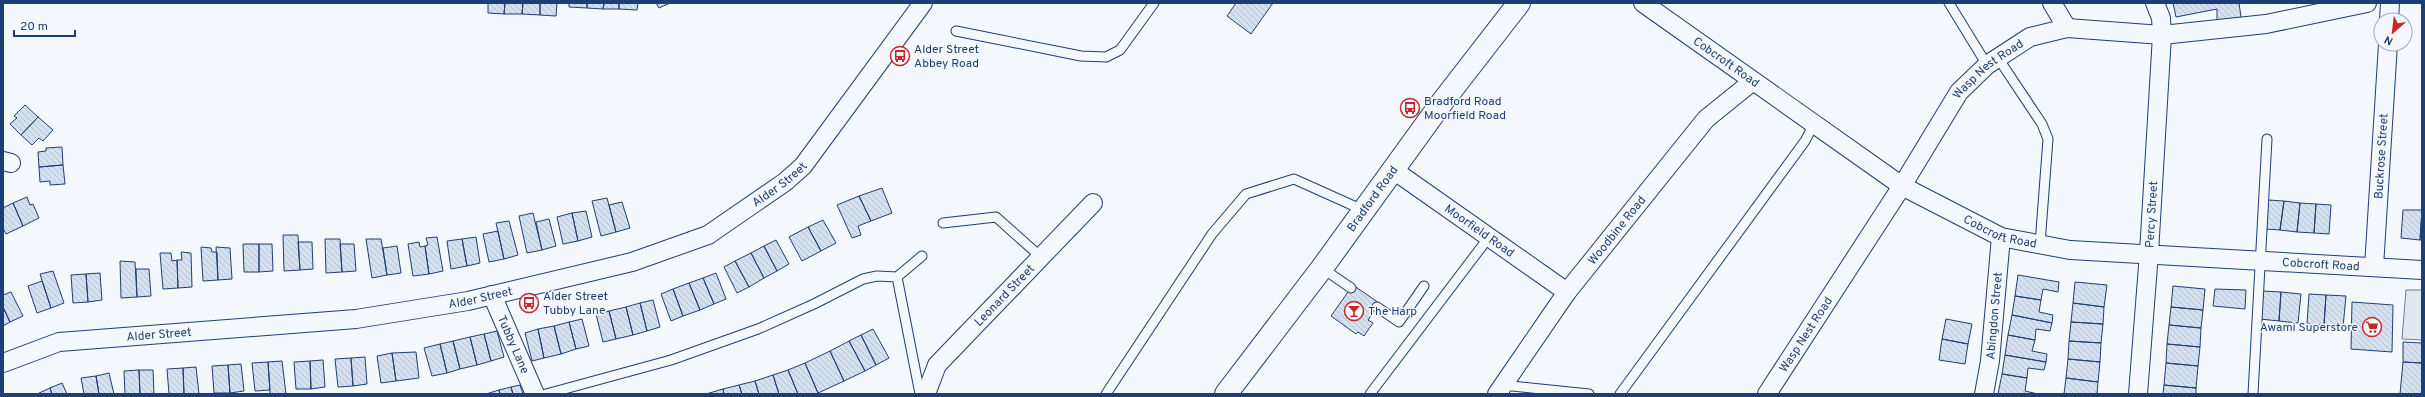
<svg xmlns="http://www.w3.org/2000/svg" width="2425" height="397" font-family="Overpass,sans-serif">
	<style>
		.parking { fill: #e3e8f0; stroke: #687fa3 }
		.building { fill: url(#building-back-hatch); stroke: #1d3f73 }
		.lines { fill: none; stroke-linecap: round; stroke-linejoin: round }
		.service-casing { stroke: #1d3f73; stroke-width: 11 }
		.minor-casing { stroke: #1d3f73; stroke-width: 20 }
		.primary-casing { stroke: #1d3f73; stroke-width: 24 }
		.service { stroke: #f4f7fb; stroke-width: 9 }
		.minor { stroke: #f4f7fb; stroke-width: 18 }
		.primary { stroke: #f4f7fb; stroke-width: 22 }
		.labels { text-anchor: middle; stroke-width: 3; stroke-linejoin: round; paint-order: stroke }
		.poi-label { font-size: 12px; fill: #1d3f73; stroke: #f4f7fb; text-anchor: start }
		.street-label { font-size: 12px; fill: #1d3f73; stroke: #f4f7fb }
	</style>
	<defs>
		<pattern id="building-back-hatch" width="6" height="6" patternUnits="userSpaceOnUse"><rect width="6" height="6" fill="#d5e0f0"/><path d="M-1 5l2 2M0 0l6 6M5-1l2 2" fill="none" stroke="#b6c1d1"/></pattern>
	</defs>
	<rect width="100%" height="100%" fill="#f4f7fb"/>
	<path class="parking" d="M2406 290H2422V340L2402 339Z"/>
	<path class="building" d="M488 3H505L504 14 488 13Z
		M505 3H523L522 14H504Z
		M523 3H540V15L522 14Z
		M540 3H557L556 16 540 15Z
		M569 3H587V8L569 7Z
		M587 3H604L603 9 587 8Z
		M604 3H619V9H603Z
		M619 3H638L637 10 619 9Z
		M656 3H670L659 8Z
		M1236 3H1273L1251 34 1227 16Z
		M2173 3H2239L2241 17 2217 22V9L2176 17Z
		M25 105 38 117 21 135 10 124 17 118 14 116Z
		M38 117 53 130 43 141 39 138 32 145 21 135Z
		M62 147 63 165 39 167 38 152 46 151V148Z
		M63 165 65 184 50 185V181L40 182 39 167Z
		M882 188 892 213 871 221 859 196Z
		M859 196 871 221 858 226 861 235 852 238 837 205Z
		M27 197 30 205 33 204 39 218 23 226 13 203Z
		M607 198 616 232 601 236 592 201Z
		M2268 200 2284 201 2280 230 2265 229Z
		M2284 201 2300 203 2297 232 2280 230Z
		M622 202 630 228 616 232 609 205Z
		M13 203 23 226 6 234 3 228V208Z
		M2300 203 2316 204 2314 233 2297 232Z
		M2316 204 2331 205 2329 234 2314 233Z
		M2403 210H2422L2420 240 2401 238Z
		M2422 210V240H2420Z
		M586 211 592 237 578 241 572 213Z
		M533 213 542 250 527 253 519 216Z
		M572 213 578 241 563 244 557 217Z
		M549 219 556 246 542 250 536 222Z
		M823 220 836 243 821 251 808 227Z
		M509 221 518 255 504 259 496 223Z
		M808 227 821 251 802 261 789 237Z
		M498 231 504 259 489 262 483 234Z
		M283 235H298L300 270 284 271Z
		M437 237 443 271 429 274 425 246 428 245 426 238Z
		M476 237 480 263 467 266 462 239Z
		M325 239H340L342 272 326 273Z
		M366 239H381L387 275 372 278Z
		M462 239 467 266 451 269 447 241Z
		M776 240 789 264 777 271 764 246Z
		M298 242H312L313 269 300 270Z
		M419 242 420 247 425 246 429 274 413 276 408 244Z
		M243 244H259V272H244Z
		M259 244H272L273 271 259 272Z
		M340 244H354L356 271 342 272Z
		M397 246 401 273 387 275 383 248Z
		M764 246 777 271 764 278 751 253Z
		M201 247 211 248 212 252H217L218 280 203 281Z
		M216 247 230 248 232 279 218 280Z
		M181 252 191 253 192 287 178 288 177 260H182Z
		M160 253H171L172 261 177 260 178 288 163 289Z
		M751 253 764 278 749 287 735 261Z
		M120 261 135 262 137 297 121 298Z
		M735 261 749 287 737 293 724 267Z
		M136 269H149L151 296 137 297Z
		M53 271 64 303 51 308 40 274Z
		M100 273 102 300 88 302 86 274Z
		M716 273 726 299 714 304 703 278Z
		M86 274 88 302 73 303 71 275Z
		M2018 275 2059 282 2058 292 2043 289 2041 300 2015 296Z
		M703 278 714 304 700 310 689 283Z
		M42 281 51 308 37 313 28 286Z
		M2075 282 2107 285 2104 307 2073 303Z
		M689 283 700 310 683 316 673 289Z
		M1353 285 1379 303 1368 320 1373 323 1364 336 1358 332 1356 334 1331 316Z
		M2173 286 2205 289 2203 310 2171 307Z
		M673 289 683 316 671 321 661 294Z
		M2215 289 2246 290 2245 309 2213 306Z
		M2262 291 2281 292 2279 321 2260 319Z
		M11 292 23 316 10 322 3 307V295Z
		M2281 292 2301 294 2298 323 2279 321Z
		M2309 294 2326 295 2324 325 2307 324Z
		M2326 295 2346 296 2343 327 2324 325Z
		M2015 296 2041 300 2039 312 2053 315 2052 323 2012 315Z
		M653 300 660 327 647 331 640 303Z
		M2352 302 2393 305 2392 352 2351 349Z
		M640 303 647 331 633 335 626 307Z
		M2073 303 2104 307 2103 324 2071 322Z
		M3 307 10 322 3 326Z
		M626 307 633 335 616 339 609 311Z
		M2171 307 2203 310 2201 328 2169 325Z
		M609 311 616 339 603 342 596 314Z
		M2012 315 2052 323 2050 331 2036 329 2035 340 2008 335Z
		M582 319 589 346 576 349 569 322Z
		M1946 319 1972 324 1968 344 1942 339Z
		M569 322 576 349 561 354 554 326Z
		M2071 322 2103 324 2101 343 2069 341Z
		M2169 325 2201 328 2200 347 2167 344Z
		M554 326 561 354 544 358 538 329Z
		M538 329 544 358 532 361 525 333Z
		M873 329 889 358 876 365 861 335Z
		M497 331 504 357 491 361 484 334Z
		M484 334 491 361 477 365 470 337Z
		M861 335 876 365 865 371 849 341Z
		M2008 335 2035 340 2032 351 2047 354 2046 362 2005 355Z
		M470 337 477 365 460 369 453 341Z
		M1942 339 1968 344 1965 364 1939 360Z
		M453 341 460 369 447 373 440 344Z
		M849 341 865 371 844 381 830 351Z
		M2069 341 2101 343 2100 362 2068 359Z
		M2403 342 2422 343V363L2403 362Z
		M440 344 447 373 432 376 424 348Z
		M2167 344 2200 347 2198 366 2166 363Z
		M830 351 844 381 818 393 805 363Z
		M416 352 419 378 396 381 392 353Z
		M392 353 396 381 381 383 377 356Z
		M2005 355 2046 362 2044 370 2028 368 2027 378 2002 374Z
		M365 357 367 384 353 386 351 358Z
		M351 358 353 386 338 387 335 359Z
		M2068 359 2100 362 2098 382 2066 378Z
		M323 360 325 387 311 389 310 361Z
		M282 361 286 394H270L268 362Z
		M310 361 311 389H296L294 362Z
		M268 362 270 390 255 391 252 363Z
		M2403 362 2422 363V394H2400Z
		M805 363 818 393 815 394H798L788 370Z
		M2166 363 2198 366 2196 388 2164 385Z
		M241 364 244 391 230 393 228 365Z
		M228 365 230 393H214L212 366Z
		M196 367 199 394H184L183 368Z
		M183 368 184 394H169L167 369Z
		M139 370H153L154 394H140Z
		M139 370 140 394H125L124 371Z
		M788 370 798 394H779L773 375Z
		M109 373 114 394H99L96 376Z
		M2002 374 2027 378 2025 391 2038 394H1998Z
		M773 375 779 394H759L755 381Z
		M96 376 99 394H84L81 378Z
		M2066 378 2098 382 2097 394H2064Z
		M755 381 759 394H742L739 385Z
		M62 383 67 394H52L50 388Z
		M520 385 523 394H513L511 387Z
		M739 385 742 394H724L723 389Z
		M2164 385 2196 388V394H2163Z
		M511 387 513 394H500L499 390Z
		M50 388 52 394H37Z
		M723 389 724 394H706Z
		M499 390 500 394H486Z"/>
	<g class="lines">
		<g class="service-casing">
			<path id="service" d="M1949 3 1987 65
				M956 31 1081 56 1106 57 1120 50 1154 3
				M1998 58 2042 124 2048 139 2040 244
				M943 223 996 217 1042 258
				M1322 268 1351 288
				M897 277 922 256
				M1377 307 1399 322 1424 286
				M1503 385 1589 394
				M546 394 671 360 758 329 814 304 863 279 877 276 897 277 920 394
				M1106 394 1212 234 1246 194 1294 179 1363 210
				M1370 394 1489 237
				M1620 394 1805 141 1814 124
				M2253 394 2267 139"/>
		</g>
		<g class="minor-casing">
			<g id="minor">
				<path id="s1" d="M1643 3 1902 186 2001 237 2070 250 2422 270"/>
				<path d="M2052 3 2067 28"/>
				<path d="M2389 20 2390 3"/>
				<path d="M3 161 11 163"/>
				<path id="s2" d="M1392 169 1567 292"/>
				<path id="s3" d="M2374 267 2388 44"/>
				<path id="s4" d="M492 295 535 394"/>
				<path id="s5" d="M3 363 59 342 356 319 468 301 632 262 708 235 785 182 803 166 923 3"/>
				<path id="s6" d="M926 394 937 365 1093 203"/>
				<path id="s7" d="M1497 394 1567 292 1706 119 1753 81"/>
				<path id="s8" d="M1767 394 1902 186 1959 92 1987 65 2030 37 2067 28 2162 35 2266 24 2367 3"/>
				<path id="s9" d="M1984 394 1990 361 2001 237"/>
				<path id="s10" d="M2138 394 2149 253 2162 35 2161 18 2155 3"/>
			</g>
		</g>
		<g class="primary-casing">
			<g id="primary">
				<path id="s11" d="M1226 394 1322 268 1443 101 1519 3"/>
			</g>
		</g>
		<use href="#service" class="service"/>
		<use href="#minor" class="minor"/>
		<use href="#primary" class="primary"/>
	</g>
	<defs>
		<g id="bus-ring" transform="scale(1)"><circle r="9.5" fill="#f4f7fb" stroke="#c62828" stroke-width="1.5"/><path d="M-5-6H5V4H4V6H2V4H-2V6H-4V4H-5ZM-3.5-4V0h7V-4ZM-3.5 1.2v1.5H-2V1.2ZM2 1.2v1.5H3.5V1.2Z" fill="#c62828"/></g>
		<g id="bar-ring" transform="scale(1)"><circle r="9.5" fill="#f4f7fb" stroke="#c62828" stroke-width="1.5"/><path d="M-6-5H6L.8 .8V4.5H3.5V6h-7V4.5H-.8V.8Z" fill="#c62828"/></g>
		<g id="supermarket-ring" transform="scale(1)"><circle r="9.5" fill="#f4f7fb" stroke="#c62828" stroke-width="1.5"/><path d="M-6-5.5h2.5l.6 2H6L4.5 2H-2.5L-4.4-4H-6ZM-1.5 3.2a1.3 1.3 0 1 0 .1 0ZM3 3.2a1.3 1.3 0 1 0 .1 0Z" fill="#c62828"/></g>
	</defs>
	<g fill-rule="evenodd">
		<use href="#bus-ring" x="900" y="56"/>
		<use href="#bus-ring" x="1410" y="108"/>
		<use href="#bus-ring" x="529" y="303"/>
		<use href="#bar-ring" x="1354" y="311"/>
		<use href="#supermarket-ring" x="2372" y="327"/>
	</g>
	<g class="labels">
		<g class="poi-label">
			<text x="914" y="53">Alder Street<tspan x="914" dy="14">Abbey Road</tspan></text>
			<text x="1424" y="105">Bradford Road<tspan x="1424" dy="14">Moorfield Road</tspan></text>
			<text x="543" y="300">Alder Street<tspan x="543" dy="14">Tubby Lane</tspan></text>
			<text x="1368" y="315">The Harp</text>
			<text x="2358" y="331" text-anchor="end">Awami Superstore</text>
		</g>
		<g class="street-label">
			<text dy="4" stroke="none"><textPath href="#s1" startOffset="102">Cobcroft Road</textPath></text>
			<text dy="4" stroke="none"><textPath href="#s8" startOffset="395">Wasp Nest Road</textPath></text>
			<text dy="4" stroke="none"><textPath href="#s3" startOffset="111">Buckrose Street</textPath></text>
			<text dy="4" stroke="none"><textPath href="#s5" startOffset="808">Alder Street</textPath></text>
			<text dy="4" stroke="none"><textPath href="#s11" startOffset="244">Bradford Road</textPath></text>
			<text dy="4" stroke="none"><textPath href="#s10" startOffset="180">Percy Street</textPath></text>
			<text dy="4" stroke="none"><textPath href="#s7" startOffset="203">Woodbine Road</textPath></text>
			<text dy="4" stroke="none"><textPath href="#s1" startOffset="426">Cobcroft Road</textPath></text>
			<text dy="4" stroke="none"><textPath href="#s2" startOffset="107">Moorfield Road</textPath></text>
			<text dy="4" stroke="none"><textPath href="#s1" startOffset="750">Cobcroft Road</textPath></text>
			<text dy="4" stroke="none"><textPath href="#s6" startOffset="128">Leonard Street</textPath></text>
			<text dy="4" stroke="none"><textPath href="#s5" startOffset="484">Alder Street</textPath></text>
			<text dy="4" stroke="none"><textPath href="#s9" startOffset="79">Abingdon Street</textPath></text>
			<text dy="4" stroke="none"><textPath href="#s5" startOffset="160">Alder Street</textPath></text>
			<text dy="4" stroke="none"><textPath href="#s8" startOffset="71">Wasp Nest Road</textPath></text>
			<text dy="4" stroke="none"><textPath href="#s4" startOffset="54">Tubby Lane</textPath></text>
		</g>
	</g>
	<rect width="2425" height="397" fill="none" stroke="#1d3f73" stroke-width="8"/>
	<g transform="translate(2393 32) rotate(208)"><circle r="19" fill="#f4f7fb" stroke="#9eadc5"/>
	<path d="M0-3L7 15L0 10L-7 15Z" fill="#c62828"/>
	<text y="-6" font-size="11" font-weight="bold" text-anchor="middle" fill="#1d3f73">N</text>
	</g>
	<path d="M14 30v6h61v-6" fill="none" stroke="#1d3f73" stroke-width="2"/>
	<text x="20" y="30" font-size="12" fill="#1d3f73" stroke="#f4f7fb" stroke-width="3" paint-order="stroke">20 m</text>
</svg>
